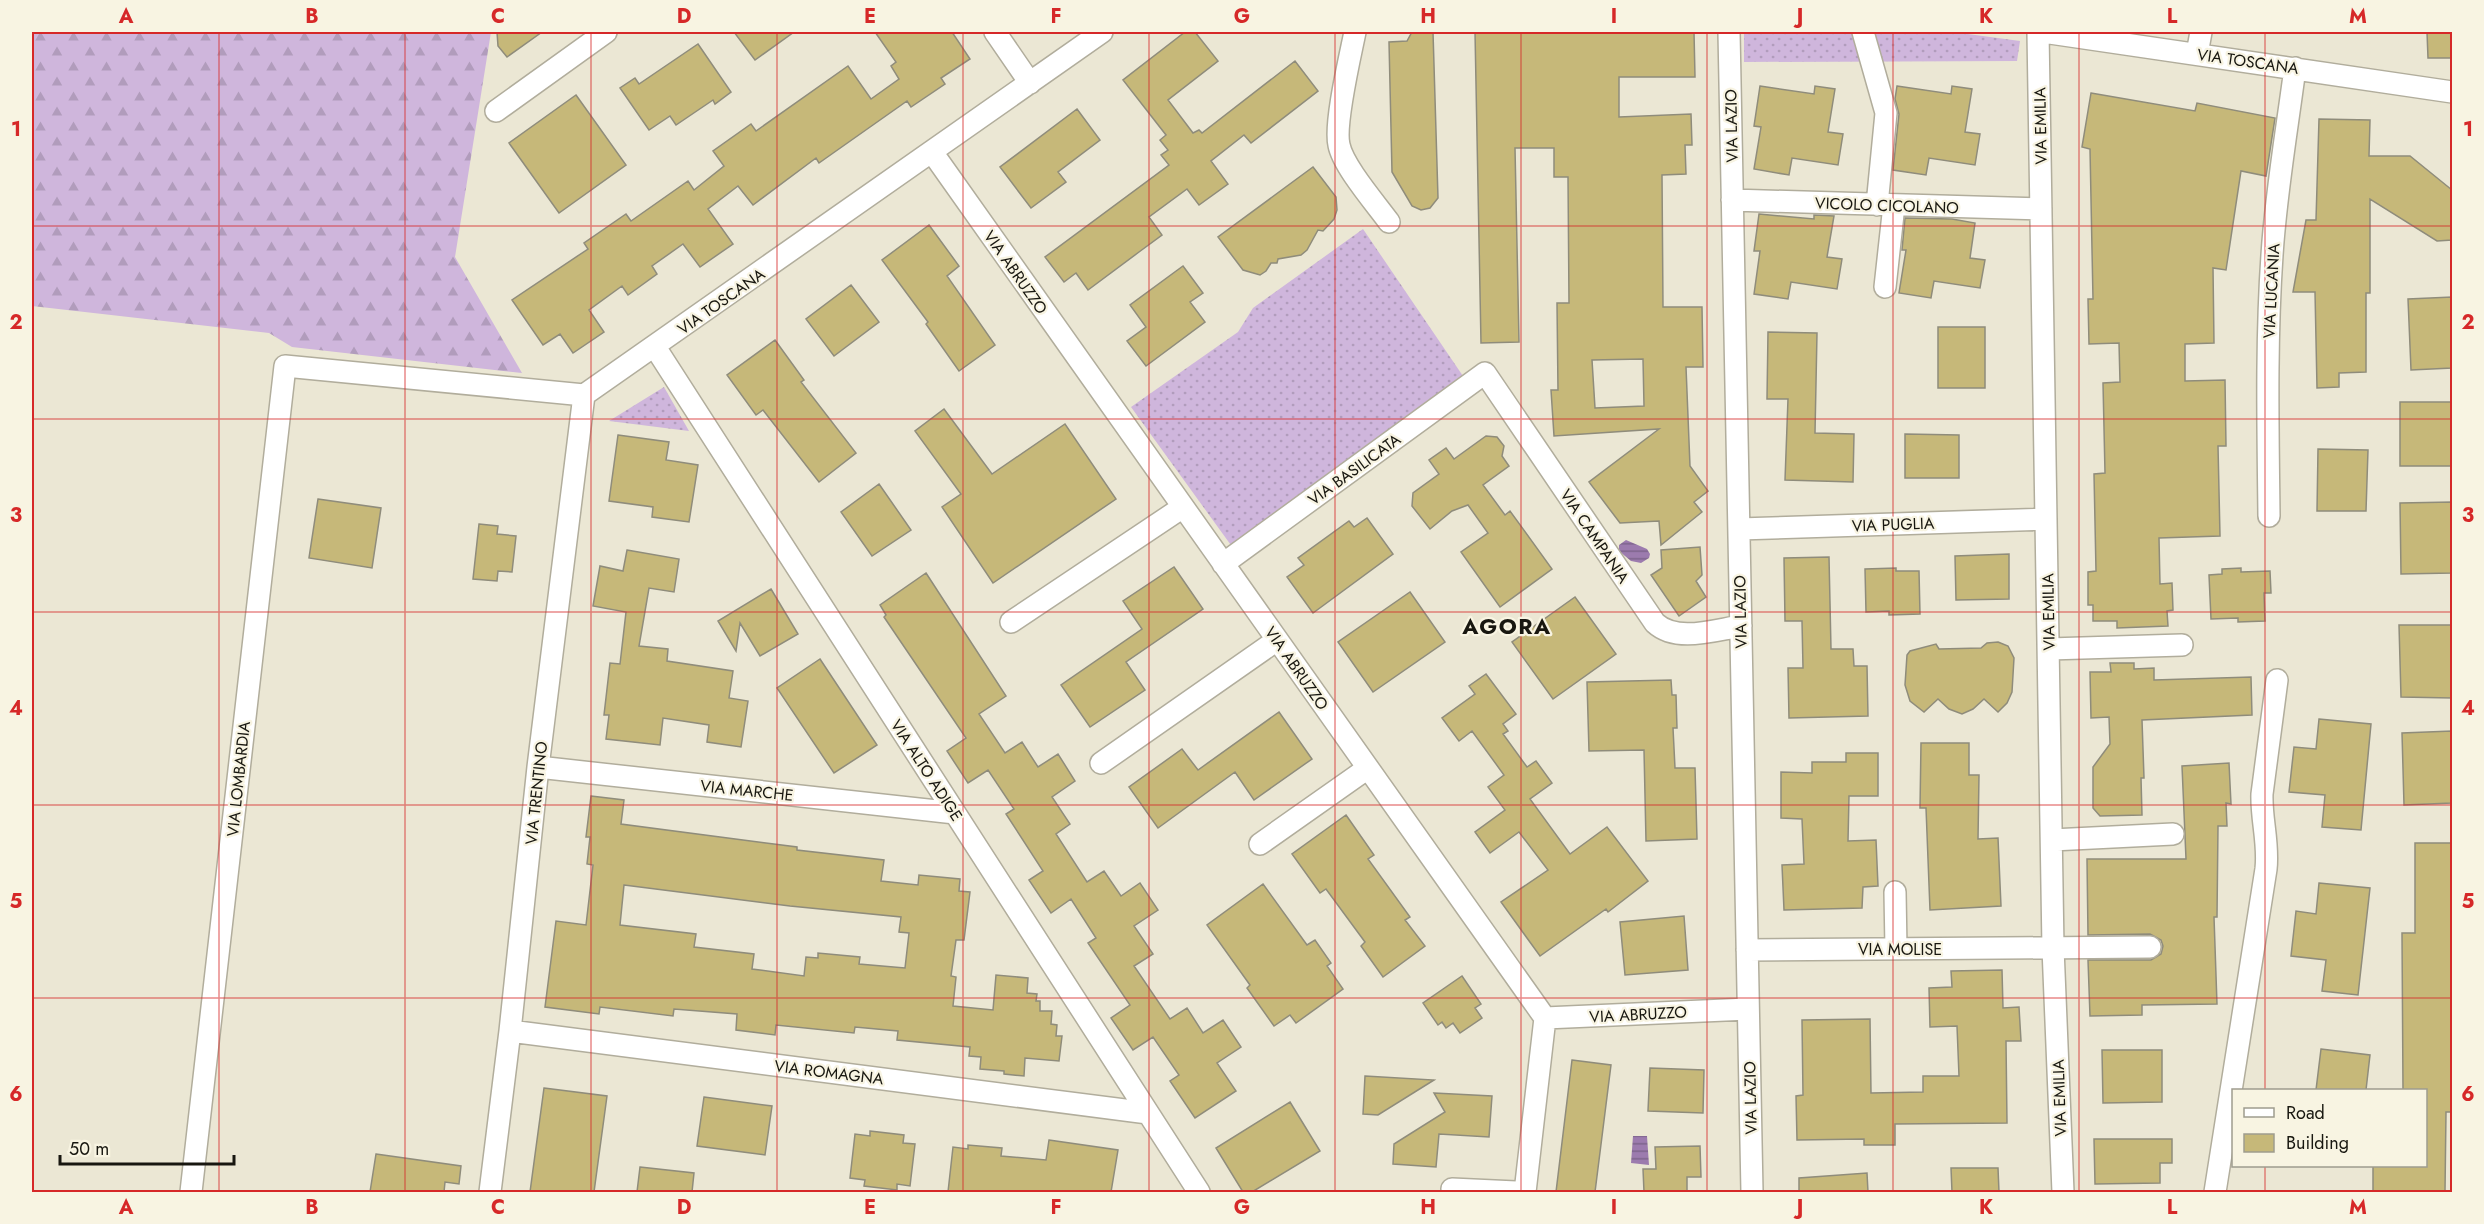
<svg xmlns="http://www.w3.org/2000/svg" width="2484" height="1224" font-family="Jost,sans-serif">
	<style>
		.grass { fill: url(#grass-dots) }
		.forest { fill: url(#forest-firs) }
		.water { fill: url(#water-rules) }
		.building { fill: #c6b879; stroke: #8f8c7b; stroke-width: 1.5; fill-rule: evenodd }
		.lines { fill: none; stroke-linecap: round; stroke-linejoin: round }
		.minor-casing { stroke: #b1ad9c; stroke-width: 24 }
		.minor { stroke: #fff; stroke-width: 21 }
		.grid { fill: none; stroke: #d62828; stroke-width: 1.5; stroke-opacity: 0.55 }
		.labels { text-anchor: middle; stroke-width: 4.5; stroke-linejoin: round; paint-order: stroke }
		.street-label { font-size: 16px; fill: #181710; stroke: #f8f4e2 }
		.district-label { font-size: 22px; font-weight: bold; letter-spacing: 1.5px; fill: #181710; stroke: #f8f4e2 }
		.neatline { fill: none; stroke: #d62828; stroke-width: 2 }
		.grid-label { font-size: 20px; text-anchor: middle; font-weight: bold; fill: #d62828 }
	</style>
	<defs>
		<pattern id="grass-dots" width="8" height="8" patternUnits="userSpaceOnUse" patternTransform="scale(1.5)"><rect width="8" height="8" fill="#cfb6dc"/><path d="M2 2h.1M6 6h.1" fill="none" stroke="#b19cbc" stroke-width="1.8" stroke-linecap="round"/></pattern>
		<pattern id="forest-firs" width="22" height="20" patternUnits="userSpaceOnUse" patternTransform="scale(1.5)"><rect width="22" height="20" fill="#cfb6dc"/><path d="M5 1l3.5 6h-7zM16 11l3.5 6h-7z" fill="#b19cbc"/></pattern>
		<pattern id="water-rules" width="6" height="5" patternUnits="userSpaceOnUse" patternTransform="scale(1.5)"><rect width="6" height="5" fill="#9c7bae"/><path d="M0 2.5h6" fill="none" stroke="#7e648c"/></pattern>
	</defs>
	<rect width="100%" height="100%" fill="#ebe7d4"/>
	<path class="grass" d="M1744 32H1953L2020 41 2017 61 1744 62Z
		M1363 229 1465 379 1233 548 1131 407 1238 332 1253 308Z
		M664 387 689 431 609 421Z"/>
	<path class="forest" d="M32 32H491L455 257 522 373 292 347 269 333 32 306Z"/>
	<path class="water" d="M1626 540 1647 549 1650 554 1649 558 1641 563 1631 561 1619 551V545Z
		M1633 1136H1647L1649 1165 1631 1163Z"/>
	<path class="building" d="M497 32H542L507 57 498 46Z
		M734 32H794L755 60Z
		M875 32H952L970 59 941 78 945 84 911 107 907 101 819 163 816 158 753 205 738 186 708 209 733 244 700 267 683 244 652 266 657 274 628 295 622 286 589 310 604 332 573 353 560 334 543 345 512 300 588 249 584 243 626 214 631 221 688 181 694 190 724 166 713 151 751 124 756 131 848 66 871 99 899 79 891 66 896 62Z
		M1185 32H1195L1218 61 1168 100 1193 133 1199 130 1202 133 1295 61 1318 91 1251 143 1244 135 1211 161 1228 184 1199 205 1187 189 1149 217 1162 235 1139 252 1088 290 1076 273 1064 282 1045 257 1169 165 1161 155 1168 150 1160 140 1166 135 1123 80Z
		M1412 32H1433L1438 198 1430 208 1421 210 1412 206 1392 172 1389 42 1407 41Z
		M1475 32H1694L1695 77H1619V117L1691 114 1692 145H1685L1686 174 1662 175 1663 307H1702L1703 367H1686L1690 466 1708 491 1694 502 1702 512 1661 545 1659 521 1620 523 1589 482 1659 429 1554 436 1551 390H1558L1557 303H1569L1568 177H1554V148H1515L1519 342 1481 343ZM1643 359 1644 406 1595 408 1592 360Z
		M2427 32H2452V58H2428Z
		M698 44 731 92 715 104 713 100 676 125 670 116 649 130 620 88 635 78 639 84Z
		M1760 86 1814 94 1815 86 1835 89 1828 132 1843 134 1838 165 1792 158 1789 175 1754 169 1761 127 1754 126Z
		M1897 86 1951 94 1952 86 1972 89 1965 132 1980 134 1975 165 1929 158 1926 175 1893 170 1899 114 1895 99Z
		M2091 93 2195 111 2197 103 2275 118 2266 176 2241 171 2226 270 2213 268 2214 343 2185 344V381L2225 380 2226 446H2218L2220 536 2159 538 2160 584 2172 583 2173 610 2167 611 2168 626 2117 628V621H2093V605H2088V572L2096 571 2094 474 2105 473 2103 383 2120 382 2119 343 2089 344 2088 299H2093L2090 149 2082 147Z
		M576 95 626 165 559 213 509 143Z
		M1077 109 1100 140 1058 172 1066 182 1031 208 1000 167Z
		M2319 119 2370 120 2369 156H2410L2452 190V240L2437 241 2370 199V293H2366V372L2339 373V387L2317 388 2315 292H2293L2306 220H2316Z
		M1313 167 1336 197 1337 210 1334 219 1323 231 1318 230 1307 250 1301 255 1278 259 1277 263H1271L1266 271 1260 275 1243 270 1218 237Z
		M1759 214 1814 219V215L1834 216 1827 257 1842 259 1837 289 1791 282 1788 299 1754 294 1760 251H1754Z
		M1905 218 1952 219 1975 223 1970 258 1985 260 1980 288 1934 281 1931 298 1899 293 1906 250H1902Z
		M929 225 959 266 947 276 995 345 959 371 926 324 928 322 882 260Z
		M1183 266 1203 293 1190 302 1205 322 1146 366 1127 341 1146 327 1130 305Z
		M851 285 879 322 834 356 806 319Z
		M2452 297V368L2411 370 2408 299Z
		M1938 327H1985V388H1938Z
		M1768 332 1817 333 1815 433 1854 434 1853 482 1785 480 1788 399H1767Z
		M775 340 804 380 801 382 856 453 819 482 763 410 756 415 727 375Z
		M2400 402H2452V466H2400Z
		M944 409 992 474 1065 424 1116 499 993 583 942 507 961 494 915 431Z
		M1905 434 1959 435V478H1905Z
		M618 435 669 442 666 460 698 465 689 522 652 517 653 507 609 501Z
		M1486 436 1497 437 1504 446 1502 456 1509 466 1483 485 1505 515 1510 511 1552 569 1500 607 1461 552 1488 533 1468 505 1452 511 1430 529 1412 506 1413 493 1439 474 1429 460 1446 448 1454 459Z
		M2318 449 2368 450 2366 511H2317Z
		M879 484 911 530 872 556 841 512Z
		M318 499 381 508 372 568 309 558Z
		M2452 502V573L2401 574 2400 503Z
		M1367 518 1393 554 1313 613 1287 577 1304 565 1298 558 1349 521 1354 527Z
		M479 524 498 526 497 534 516 536 512 572 498 571 497 581 473 579Z
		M1700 547 1702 575 1696 581 1706 597 1679 616 1651 575 1662 568 1661 550Z
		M627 550 679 559 674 592 649 588 639 646 668 649 667 661 733 671 729 698 748 701 741 747 707 742 709 725 663 718 660 745 606 739 609 715H604L610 663 620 664 626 612 593 606 600 566 623 571Z
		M2009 554V599L1956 600 1955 556Z
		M1829 557 1831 649H1853L1854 666H1867L1868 716 1789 718 1788 668H1803L1802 621H1785L1784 558Z
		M1174 567 1203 609 1126 662 1145 690 1090 727 1061 685 1142 629 1123 601Z
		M1896 568V571H1919L1920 614 1889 615V611L1866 612 1865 569Z
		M2241 568V572L2270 571 2271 593H2264L2265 621 2238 622V618L2211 619 2209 575 2222 574V569Z
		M926 573 1006 696 979 714 1005 753 1022 742 1038 767 1058 754 1075 781 1052 797 1070 824 1056 834 1087 882 1104 871 1121 896 1140 883 1158 910 1134 926 1153 954 1134 966 1170 1019 1187 1008 1203 1033 1223 1020 1241 1047 1217 1063 1236 1091 1195 1118 1170 1081 1179 1075 1153 1037 1133 1050 1111 1018 1130 1005 1088 943 1096 938 1071 899 1051 913 1029 880 1043 871 1006 814 1014 809 988 770 968 783 947 751 966 738 884 617 886 615 880 605Z
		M771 589 798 634 760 656 740 623 736 651 718 621Z
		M1410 592 1445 642 1373 692 1338 642Z
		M1575 597 1616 654 1553 699 1512 642Z
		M2399 625H2452V698L2401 697Z
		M1998 642 2008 646 2014 658 2012 692 2007 703 1998 712 1984 699 1973 709 1962 714 1949 709 1938 699 1924 712 1910 701 1905 685 1907 655 1910 651 1936 644 1939 649 1981 648 1987 643Z
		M820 659 877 745 834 773 777 688Z
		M2110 663H2134V669L2154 668V680L2251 677 2252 715 2142 720 2144 778H2141L2142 815 2100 816 2093 808V767L2110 744 2109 717 2091 718 2090 672H2111Z
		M1486 674 1516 714 1503 724 1508 731 1503 734 1527 767 1536 761 1552 783 1530 799 1570 854 1607 827 1648 881 1608 912 1606 909 1540 956 1501 902 1548 870 1519 832 1490 853 1475 832 1505 810 1488 787 1504 775 1472 731 1459 741 1442 718 1475 694 1469 686Z
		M1671 680 1672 695H1676L1677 728H1673L1675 768H1695L1697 839 1646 841 1644 750 1589 751 1587 682Z
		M1279 712 1312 759 1254 800 1235 772 1158 828 1129 787 1182 749 1198 770Z
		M2319 719 2371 724 2361 830 2322 827 2325 795 2289 792 2294 747 2316 749Z
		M2452 731V803L2404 805 2402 733Z
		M1921 743H1969V775H1979L1978 839 1998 838 2001 906 1930 910 1926 808H1920Z
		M1846 753H1878V796H1849L1848 841 1876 840 1878 886 1863 887 1862 908 1784 910 1782 865 1804 864 1802 819 1781 818V772L1812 773V762H1846Z
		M2229 763 2231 804 2226 803 2227 826H2218L2217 917H2214L2217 1004 2142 1005V1015L2090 1016 2088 960H2151L2161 954 2163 946 2161 940 2150 934 2088 935 2087 859H2186L2182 766Z
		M591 796 624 800 621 824 797 847V850L884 860 881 881 918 885 919 875 960 879 959 891 970 892 964 940H956L951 976 956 977 953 1006 993 1010 996 975 1028 978 1027 993 1037 994 1036 1001H1040V1011H1052L1051 1024 1057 1025 1056 1036H1062L1059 1061 1025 1058 1024 1076 1004 1074V1071L980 1069 981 1057 969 1056 970 1047 897 1040 898 1031 855 1027 854 1033 776 1025 775 1035 736 1030 737 1014 674 1009 673 1016 600 1007 599 1014 545 1007 556 921 586 925 593 865 587 864 590 837H586ZM624 885 790 906 901 917 899 932 909 933 905 968 859 964 860 957 818 953V958L806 957 804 976 752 969 754 954 694 947 696 934 620 925Z
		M1346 815 1374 855 1368 859 1410 917 1405 920 1425 946 1383 977 1361 946 1365 942 1326 889 1320 893 1292 854Z
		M2415 843H2452V1112H2446L2445 1192H2373V1166H2426V1090H2403L2402 933H2415Z
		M2319 883 2370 888 2358 995 2322 991 2326 960 2291 956 2296 911 2316 914Z
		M1263 884 1307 945 1315 940 1331 963 1327 966 1343 989 1296 1023 1290 1015 1274 1026 1247 988 1250 985 1207 925Z
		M1684 916 1688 970 1625 975 1620 922Z
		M2002 970 2003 1008 2019 1007 2021 1041H2006L2007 1123 1895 1124V1145H1864V1139L1797 1140 1796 1096 1803 1095 1802 1020 1870 1019 1871 1093 1923 1092V1076H1959L1957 1026 1930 1027 1929 988 1952 987 1951 971Z
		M1462 976 1481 1004 1475 1008 1482 1018 1460 1033 1453 1023 1446 1028 1442 1022 1438 1025 1423 1003Z
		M2321 1049 2370 1055 2366 1090H2316Z
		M2102 1050H2162V1102L2103 1103Z
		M1572 1060 1611 1065 1595 1192H1556Z
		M1650 1068 1704 1070 1703 1113 1648 1111Z
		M1365 1076 1434 1080 1378 1115 1363 1114Z
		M544 1088 607 1096 594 1192H530Z
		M1434 1093 1492 1096 1489 1137 1439 1134 1436 1167 1393 1164 1394 1144 1445 1112Z
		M704 1097 772 1106 765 1155 697 1146Z
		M1290 1102 1320 1151 1252 1192H1243L1216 1148Z
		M870 1131 904 1135 903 1143 915 1144 910 1186 897 1184V1190L864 1186 865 1180 850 1178 855 1134 870 1136Z
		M2094 1139H2172V1163H2160V1183L2095 1184Z
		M1049 1140 1118 1150 1111 1192H948L953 1147 968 1149V1145L1002 1148 1001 1156 1046 1160Z
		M1700 1146 1701 1177H1687V1192H1644L1643 1169H1656L1655 1147Z
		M376 1154 461 1166 459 1184 445 1182 444 1192H370Z
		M640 1167 694 1173 692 1192H637Z
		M1951 1168H1998L1999 1192H1952Z
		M1867 1173 1868 1192H1799V1178Z"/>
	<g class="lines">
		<g class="minor-casing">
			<path id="minor" d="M995 32 1030 83
				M1355 32C1350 57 1334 124 1339 145 1343 166 1376 204 1389 222
				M1729 32 1752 1192
				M1863 32 1886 113 1877 205
				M2038 32 2053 948 2063 1192
				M2043 32 2452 92
				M2197 54 2201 32
				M496 111 606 32
				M932 152 1545 1018 1748 1009
				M1732 200 2041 209
				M1885 287 1894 205
				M655 347 1199 1192
				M2269 516C2268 429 2266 342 2272 255 2276 192 2287 130 2295 68
				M1739 529 2046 519
				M1223 564 1485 373 1655 623C1677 643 1714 630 1741 626
				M1011 622 1183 507
				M2049 649 2182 645
				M1101 763 1277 640
				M538 767 955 813
				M2052 840 2173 834
				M1260 844 1368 768
				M1895 892 1896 949
				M1747 950 2150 947
				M510 1031 1148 1113
				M1452 1189 1516 1192
				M191 1192 285 366 584 395 1102 32
				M490 1192 510 1031 538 767 584 395
				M1525 1192 1545 1018
				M2215 1192 2266 869C2269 843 2261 819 2262 794L2277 680"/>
		</g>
		<use href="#minor" class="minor"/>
	</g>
	<path class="grid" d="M219 32V1192M405 32V1192M591 32V1192M777 32V1192M963 32V1192M1149 32V1192M1335 32V1192M1521 32V1192M1707 32V1192M1893 32V1192M2079 32V1192M2265 32V1090M32 226H2452M32 419H2452M32 612H2452M32 805H2452M32 998H2452M2265 1166V1192"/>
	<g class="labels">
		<g class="street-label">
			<text transform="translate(2248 61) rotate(8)" y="6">VIA TOSCANA</text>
			<text transform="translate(1731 126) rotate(-91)" y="6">VIA LAZIO</text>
			<text transform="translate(2040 126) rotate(-91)" y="6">VIA EMILIA</text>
			<text transform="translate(1887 205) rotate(2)" y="6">VICOLO CICOLANO</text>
			<text transform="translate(1016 272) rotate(55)" y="6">VIA ABRUZZO</text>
			<text transform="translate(2271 291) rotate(-87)" y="6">VIA LUCANIA</text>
			<text transform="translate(721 301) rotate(-35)" y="6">VIA TOSCANA</text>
			<text transform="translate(1354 469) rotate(-36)" y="6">VIA BASILICATA</text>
			<text transform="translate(1893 524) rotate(-2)" y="6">VIA PUGLIA</text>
			<text transform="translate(1595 536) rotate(56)" y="6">VIA CAMPANIA</text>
			<text transform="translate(1740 612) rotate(-91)" y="6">VIA LAZIO</text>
			<text transform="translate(2048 612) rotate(-91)" y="6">VIA EMILIA</text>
			<text transform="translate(1297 668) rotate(55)" y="6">VIA ABRUZZO</text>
			<text transform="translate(927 770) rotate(57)" y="6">VIA ALTO ADIGE</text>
			<text transform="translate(238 779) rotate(-84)" y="6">VIA LOMBARDIA</text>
			<text transform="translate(747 790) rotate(6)" y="6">VIA MARCHE</text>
			<text transform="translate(536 793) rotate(-84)" y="6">VIA TRENTINO</text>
			<text x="1900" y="955">VIA MOLISE</text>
			<text transform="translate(1638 1014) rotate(-3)" y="6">VIA ABRUZZO</text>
			<text transform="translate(829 1072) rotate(7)" y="6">VIA ROMAGNA</text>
			<text transform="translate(1750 1098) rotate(-91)" y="6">VIA LAZIO</text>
			<text transform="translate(2059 1098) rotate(-92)" y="6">VIA EMILIA</text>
		</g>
		<g class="district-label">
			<text x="1507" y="634">AGORA</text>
		</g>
	</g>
	<rect width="2484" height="1224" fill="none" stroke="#f8f4e2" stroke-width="66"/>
	<rect x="2232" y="1089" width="195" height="78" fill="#f8f4e2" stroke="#9e9c8e" stroke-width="1.5"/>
	<rect x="2244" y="1108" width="30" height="9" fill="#ffffff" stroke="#9e9c8e" stroke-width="1.5"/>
	<text x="2286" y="1119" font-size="18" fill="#181710">Road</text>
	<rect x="2244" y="1134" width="30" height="18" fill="#c6b879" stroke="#9e9c8e" stroke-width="1.5"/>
	<text x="2286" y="1149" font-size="18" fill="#181710">Building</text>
	<path d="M60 1155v9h174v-9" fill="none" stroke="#181710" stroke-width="3"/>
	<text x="69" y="1155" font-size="18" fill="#181710" stroke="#f8f4e2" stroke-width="4.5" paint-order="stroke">50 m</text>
	<rect x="33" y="33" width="2418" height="1158" class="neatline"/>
	<g class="grid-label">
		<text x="126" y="23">A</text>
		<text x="312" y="23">B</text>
		<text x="498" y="23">C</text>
		<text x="684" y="23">D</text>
		<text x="870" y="23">E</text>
		<text x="1056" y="23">F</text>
		<text x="1242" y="23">G</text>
		<text x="1428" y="23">H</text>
		<text x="1614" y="23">I</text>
		<text x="1800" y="23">J</text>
		<text x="1986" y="23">K</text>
		<text x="2172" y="23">L</text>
		<text x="2358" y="23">M</text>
		<text x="16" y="136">1</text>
		<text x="2468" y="136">1</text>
		<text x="16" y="329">2</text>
		<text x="2468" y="329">2</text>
		<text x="16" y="522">3</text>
		<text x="2468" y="522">3</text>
		<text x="16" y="715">4</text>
		<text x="2468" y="715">4</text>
		<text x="16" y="908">5</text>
		<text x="2468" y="908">5</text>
		<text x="16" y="1101">6</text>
		<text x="2468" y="1101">6</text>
		<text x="126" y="1214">A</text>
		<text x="312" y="1214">B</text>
		<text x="498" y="1214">C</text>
		<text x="684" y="1214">D</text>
		<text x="870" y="1214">E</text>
		<text x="1056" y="1214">F</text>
		<text x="1242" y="1214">G</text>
		<text x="1428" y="1214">H</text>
		<text x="1614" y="1214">I</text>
		<text x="1800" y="1214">J</text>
		<text x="1986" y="1214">K</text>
		<text x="2172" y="1214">L</text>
		<text x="2358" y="1214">M</text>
	</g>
</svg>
